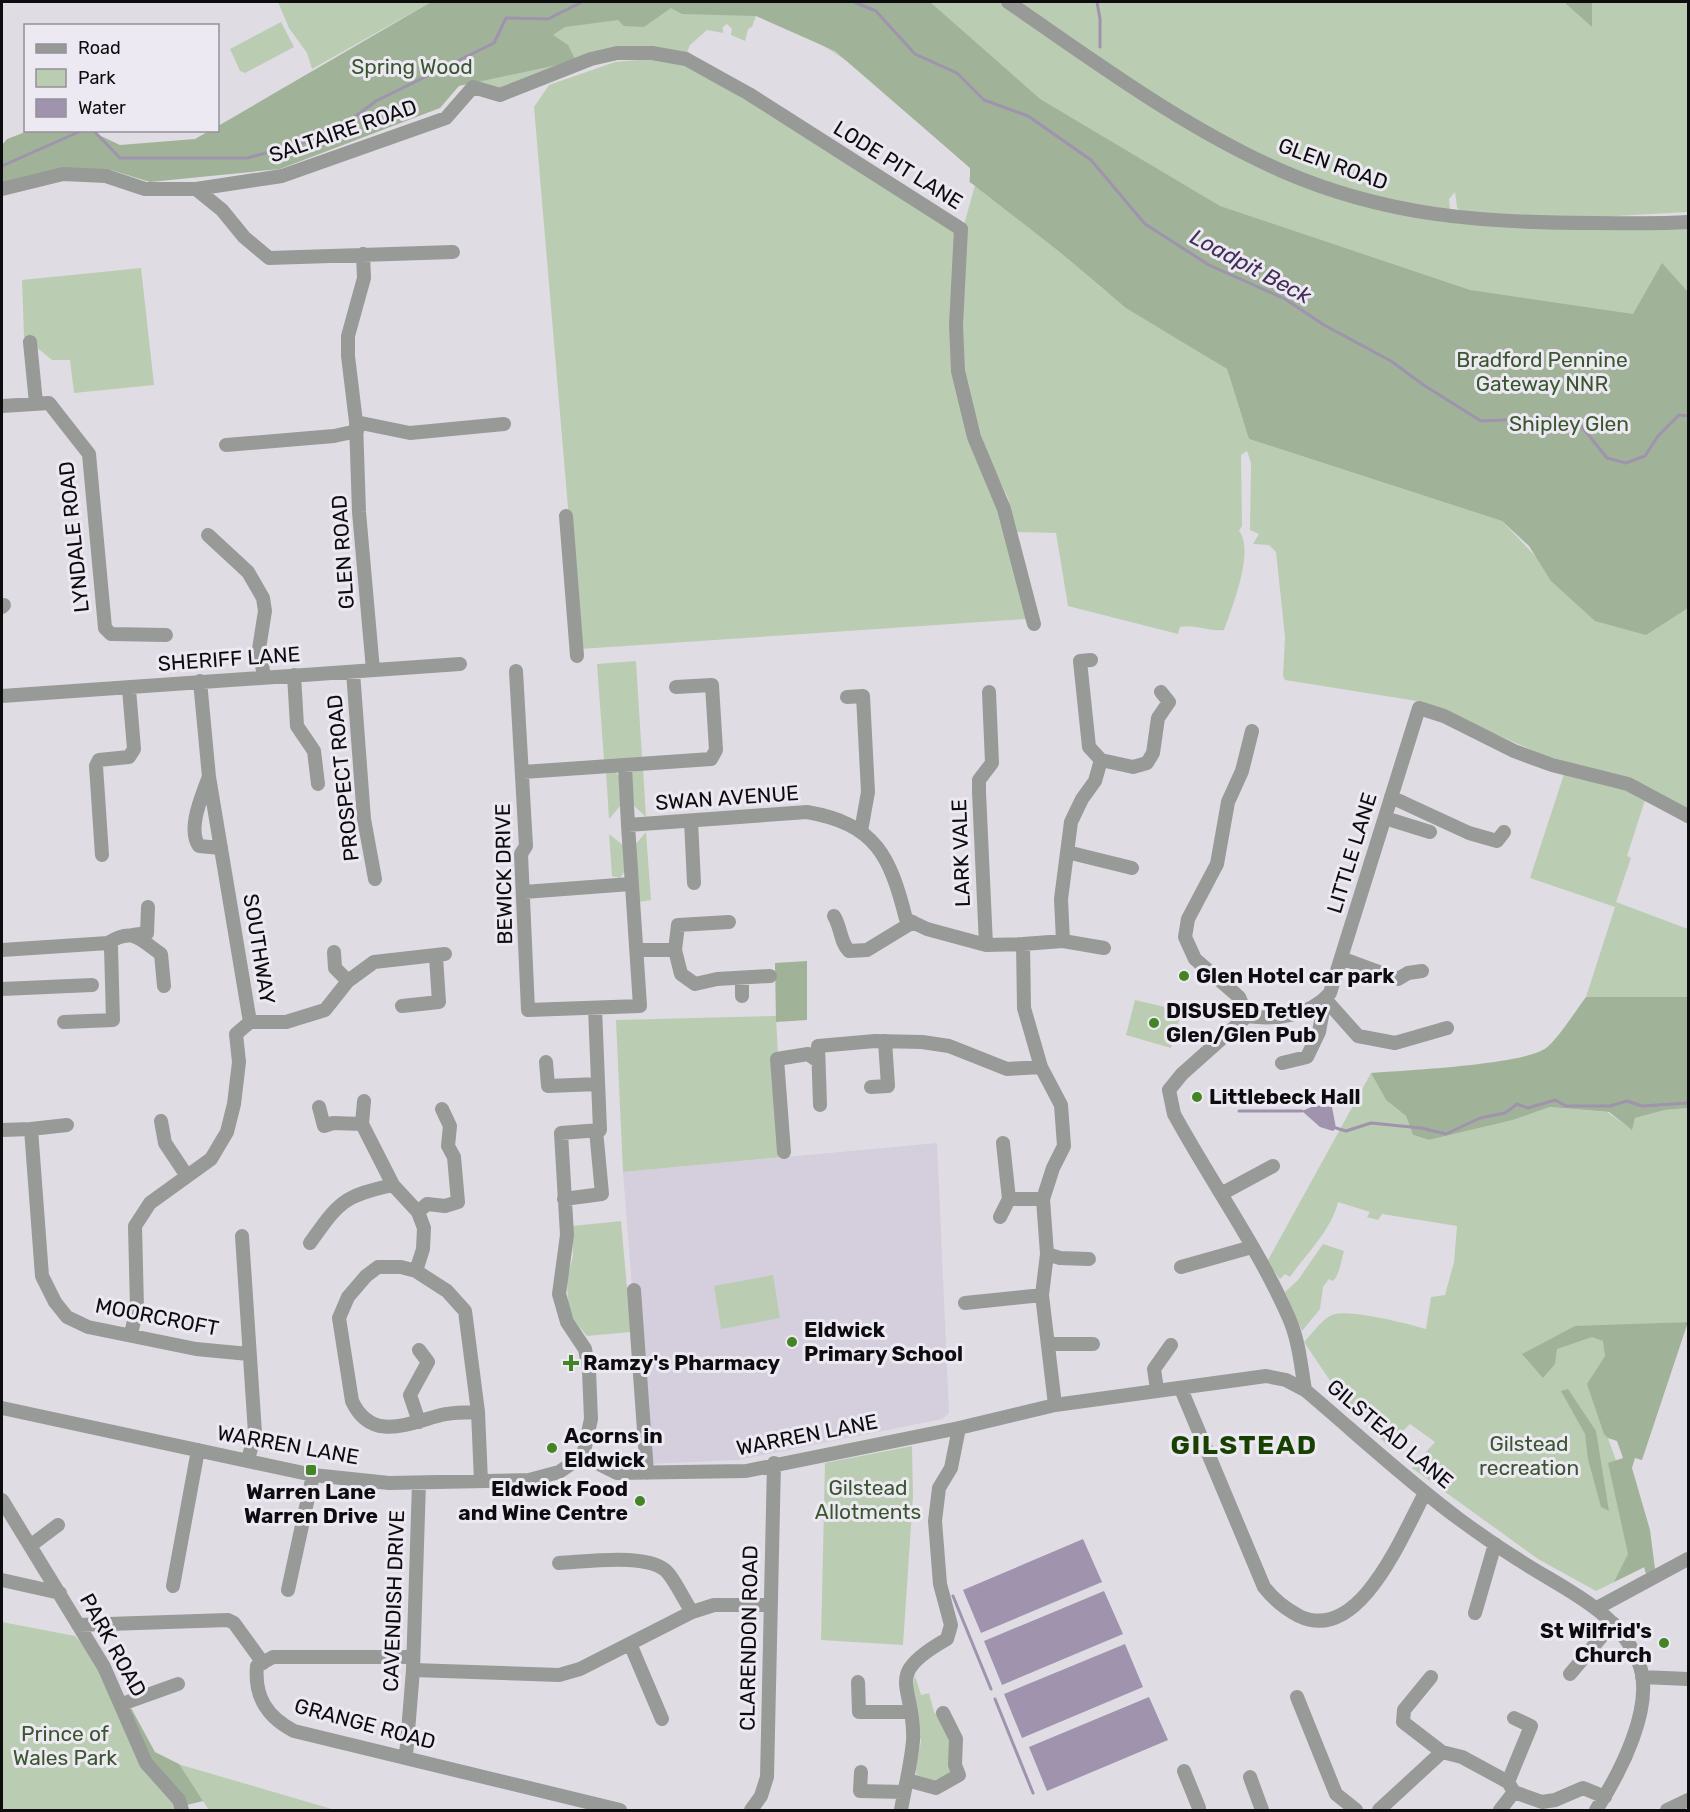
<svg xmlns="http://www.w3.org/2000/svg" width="1690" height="1812" font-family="Rubik,sans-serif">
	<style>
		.built { fill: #d4cedd }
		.green { fill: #bacdb3; fill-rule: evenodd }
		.forest { fill: #a0b399 }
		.water { fill: #9f93ae }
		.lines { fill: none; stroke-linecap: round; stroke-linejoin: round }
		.stream { stroke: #9f93ae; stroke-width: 3 }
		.minor { stroke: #989a97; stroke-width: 14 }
		.poi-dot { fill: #438425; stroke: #ede9f2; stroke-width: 2 }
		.labels { text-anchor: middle; stroke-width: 6; stroke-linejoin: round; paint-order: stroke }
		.park-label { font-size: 21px; fill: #39562e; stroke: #ede9f2 }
		.street-label { font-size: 21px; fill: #0d0c0e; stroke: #ede9f2 }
		.poi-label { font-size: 21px; font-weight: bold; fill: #0d0c0e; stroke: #ede9f2; text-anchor: start }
		.water-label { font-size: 22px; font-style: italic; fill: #422e57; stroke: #ede9f2 }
		.district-label { font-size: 27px; font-weight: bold; letter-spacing: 1.5px; fill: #174001; stroke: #ede9f2 }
	</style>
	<rect width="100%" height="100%" fill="#e0dce4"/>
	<path class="built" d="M937 1143 949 1413 942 1419 738 1460 646 1464 623 1172Z"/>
	<path class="green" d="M278 2H431L312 69 307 53 289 28Z
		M590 2H1003L1288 177 1433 219 1688 224V810L1630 781 1543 755 1423 702 1285 680 1283 676 1285 637 1276 552 1269 545 1253 544 1259 534 1250 530 1251 463 1247 451 1241 455 1242 526 1239 531C1255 550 1232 608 1224 630 1209 632 1195 624 1180 627L1178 634 1068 606 1056 533 1016 532 1008 498 988 456 968 396 962 365 964 225 975 185 969 182 971 168C906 111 842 40 756 16L752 27 748 29 745 41 731 35 732 29 727 24 723 27V33L707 30 690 45 686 55 640 51 504 91 478 83 479 76ZM1056 249 1089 268 1109 294ZM1212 360 1248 367 1243 420 1227 369ZM1248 436 1529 528 1538 559 1502 521 1249 439Z
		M1018 2H1564L1592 26V2H1688V212L1580 218 1461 213 1457 207 1455 192 1449 199 1450 210C1424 206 1396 203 1370 196 1241 159 1125 79 1018 2Z
		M281 22 294 47 245 73 240 71 230 49Z
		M650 59 686 63 956 232 950 350 958 398 998 507 1027 619 580 649 534 107 549 85 615 62Z
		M141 268 154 385 74 393 70 360H52L24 337 22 280Z
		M636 661 642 757 604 760 597 664Z
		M643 768 646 817 632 804 630 774 636 769Z
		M606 771H615L619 776 621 805 609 819Z
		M1564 774 1623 787 1646 797 1627 856 1631 858 1616 902 1688 929V997H1586L1615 907 1530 878Z
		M646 832 651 900 639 902 634 846Z
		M609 834 624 846 625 871 620 878 612 876Z
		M1135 1000 1182 1011 1171 1048 1126 1035Z
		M776 1016 783 1157 623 1172 616 1020Z
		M1371 1073 1386 1100 1406 1116 1413 1135 1429 1140 1513 1120 1550 1107 1607 1112 1631 1129 1635 1118 1665 1110 1688 1108V1322L1644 1324 1608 1438 1631 1503 1645 1567 1596 1591 1538 1559 1412 1468 1435 1442 1410 1424 1388 1446 1341 1397 1304 1342C1312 1334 1322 1319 1332 1315 1347 1308 1409 1324 1426 1329L1431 1297 1445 1295 1454 1262 1457 1226 1382 1214 1378 1220 1367 1217 1370 1212 1338 1202C1332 1229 1307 1253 1290 1277L1285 1274 1280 1279 1267 1262Z
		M621 1221 631 1332 587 1336 575 1322 568 1305 567 1279 573 1256 572 1226Z
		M1323 1244 1344 1251C1341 1261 1340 1274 1333 1281L1329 1279 1323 1287 1320 1309 1302 1331 1285 1292 1298 1280Z
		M773 1275 780 1318 721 1329 714 1286Z
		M912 1446 913 1496 903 1645 821 1640 825 1463Z
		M2 1622 75 1636 95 1659 179 1810H2Z
		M915 1676 921 1695 929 1693 934 1712 945 1722 953 1749 952 1768 948 1776 931 1781 917 1776C912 1763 921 1751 921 1739L916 1738 912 1687Z
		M178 1764 335 1810H209Z"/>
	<path class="forest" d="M431 2H930L1040 99 1220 206 1470 290 1633 314 1662 263 1688 292V608L1646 635 1595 621 1551 581 1529 546 1502 521 1249 439 1227 369 1126 308 1056 249 970 182V168L835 51 756 16 682 14 671 8 644 27 624 26 618 20 565 27 553 35 568 45 576 61 459 86 440 108 280 169 150 182 111 170 74 168 2 184V145L7 139 28 131 88 130 120 145 195 139 209 131 218 130V126Z
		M1564 2H1592V27Z
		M807 961V1020L776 1022 775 963Z
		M1586 997H1688V1108L1665 1110 1635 1118 1632 1130 1609 1112 1550 1107 1513 1120 1429 1140 1413 1135 1406 1116 1386 1100 1371 1073C1405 1070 1523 1065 1546 1048 1557 1040 1577 1009 1586 997Z
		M1688 1322 1642 1460 1635 1458 1632 1468 1650 1530 1655 1569 1646 1574 1644 1567 1614 1582 1628 1554 1608 1463 1623 1458 1617 1441 1608 1438 1604 1434 1587 1384 1605 1356 1603 1341 1592 1337 1557 1349 1555 1364 1543 1378 1522 1354 1575 1326Z
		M1568 1389 1596 1431 1609 1511 1601 1507 1588 1459 1585 1434 1561 1391Z
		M131 1708 155 1752 179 1764 203 1801 187 1805 145 1751 127 1710Z"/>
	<path class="water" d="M1316 1105 1332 1107 1336 1128 1333 1131 1320 1127 1302 1111Z
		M1083 1539 1102 1582 981 1633 963 1590Z
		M1104 1591 1123 1634 1002 1685 984 1641Z
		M1125 1644 1143 1687 1022 1738 1004 1694Z
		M1149 1697 1168 1740 1047 1791 1029 1747Z"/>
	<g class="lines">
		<path class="stream" d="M854 2 876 11 915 54 957 73 984 100 1028 116 1091 160 1145 224 1209 265 1285 299 1324 325 1391 361 1422 384 1481 421 1553 418 1578 422 1607 458 1626 463 1645 456 1658 436 1679 415 1688 416
			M1097 2 1100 19V47
			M93 130 120 158H247L329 136 376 101 494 43 506 18 548 19 582 2
			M2 166 83 130
			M1239 1111H1302
			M1336 1128 1346 1131 1371 1123 1421 1128 1446 1134 1480 1118 1505 1113 1517 1104 1528 1108 1555 1100 1566 1106H1610L1627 1101 1642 1106 1688 1103
			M953 1596 991 1689
			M995 1699 1033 1793"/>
		<path class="minor" d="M1008 2C1096 62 1184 128 1282 171 1385 216 1483 223 1593 223 1625 223 1657 224 1688 222
			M2 189 63 174 106 176 145 189H196L282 176 446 118 473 87 500 95 591 59 617 53H652L686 59 749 94 961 229 956 325 958 371 974 437 1004 509 1034 624
			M196 189 222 210 244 237 269 258 453 252
			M363 254 364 278 348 336V356L356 422 359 512 373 670
			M30 342 36 403
			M2 406 49 403 89 454 105 628 111 634 166 635
			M356 422 410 433 504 424
			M226 445 334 436 357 431
			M566 516 577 656
			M208 535 248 572 263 598 265 611 259 649 264 676
			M2 607 4 605
			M1091 660 1080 661 1089 747 1101 760 1095 781 1082 799 1071 822 1061 899 1063 941 1104 948
			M516 671 526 846 521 854 528 1010 640 1006 628 825 807 812C876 824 890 856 906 919L927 929 986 945 1023 944 1024 1008 1041 1067 1061 1105 1064 1146 1053 1168 1043 1199 1047 1254 1042 1295 1055 1405
			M353 672 364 819 375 879
			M294 675 297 726 314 751 318 784
			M2 696 460 664
			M847 697 863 696 868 792 861 831
			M1101 760 1133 767 1147 763 1153 753 1158 718 1169 702 1161 692
			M625 767 628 825
			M523 772 711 759 716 750 712 685 676 687
			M208 779C202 796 187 829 199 846L221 848
			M1391 797 1469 833 1497 841 1504 832
			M1385 818 1430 832
			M691 821 694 883
			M1067 852 1132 868
			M102 855 96 766 99 760 129 757 134 749 129 689
			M524 892 631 884
			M834 916C841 927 840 942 849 951L867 950 913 922
			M133 935 147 933 148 907
			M108 943C133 927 139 939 161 954L164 986
			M1023 944 1063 941
			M986 945 979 792V780L992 763 989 692
			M2 950 108 943 111 947 113 1020 64 1022
			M637 950H675L681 974 695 984 717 979 770 976
			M675 950 678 925 729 922
			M334 952 335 968 348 981
			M1341 958 1398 979 1408 973 1422 971
			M742 978V996
			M2 989 92 985
			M1325 999 1358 1036 1395 1043 1447 1028
			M402 1006 439 1002 436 957
			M1247 1016 1239 997 1195 959 1185 937 1188 919 1217 864 1228 802 1242 771 1252 731
			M250 1022H286L325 1010 348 981 374 962 445 954
			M546 1062 548 1086 598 1084
			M1282 1063 1307 1057 1319 1032 1325 999
			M871 1087 888 1086 885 1041
			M820 1105 818 1046 875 1041 922 1042 949 1046 1007 1069 1041 1067
			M319 1107 324 1126 333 1123 362 1124 393 1185 418 1212 424 1228 423 1249 416 1271
			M161 1121 165 1143 187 1176
			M362 1124 364 1101
			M31 1129 67 1125
			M2 1130 31 1129 42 1276 55 1302 67 1317 88 1327 196 1349 249 1354
			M784 1152 777 1059 808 1054 818 1061
			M1221 1194 1273 1166
			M564 1199 602 1194 596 1130
			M1009 1199H1043
			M418 1212 427 1204 445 1206 458 1202 454 1157 448 1146 450 1126 442 1109
			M1000 1217 1009 1199 1003 1143
			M242 1236 255 1433 248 1460
			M310 1243C339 1202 343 1196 393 1185
			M1047 1254 1060 1258 1089 1259
			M1181 1267 1252 1247
			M634 1290 647 1473
			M965 1303 1042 1295
			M131 1334 137 1308 135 1226 150 1203 211 1159 227 1132 234 1104 239 1062 236 1034 250 1022 209 777 200 681
			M1048 1344H1093
			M419 1350 428 1362 410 1395 419 1422
			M1157 1389 1154 1369 1171 1345
			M1181 1389 1264 1587C1274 1600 1284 1608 1299 1616 1360 1645 1403 1533 1425 1493
			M1305 1390C1301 1366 1299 1341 1289 1318 1258 1247 1211 1182 1174 1114L1169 1090 1182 1074 1247 1016C1276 1020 1310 1016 1330 993L1419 708 1444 716 1514 751 1552 765 1628 784 1688 816
			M2 1408 313 1475 389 1483 529 1480 559 1472 583 1456 617 1473 746 1471 959 1428 1055 1405 1266 1376 1286 1380 1305 1390C1356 1433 1405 1479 1459 1519 1478 1533 1498 1547 1519 1560 1563 1589 1616 1609 1638 1661 1657 1704 1619 1775 1596 1810
			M478 1412C466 1413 453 1412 441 1415 407 1424 371 1442 352 1401L339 1318 348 1297 366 1276 378 1267H401L416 1271 447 1291 465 1311 478 1412 481 1481
			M583 1456 591 1419 589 1370 585 1349 567 1322 559 1294 567 1235 561 1133 600 1130 595 1008
			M2 1500 104 1667 146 1763 179 1800 182 1810
			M30 1546 58 1525
			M559 1563C585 1562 651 1552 668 1573 677 1584 684 1600 692 1612
			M2 1580 60 1593
			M173 1586 198 1450
			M288 1590 313 1475
			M1597 1608 1688 1559
			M1475 1613 1495 1544
			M78 1625 228 1620 234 1623 263 1663
			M631 1646 662 1719
			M413 1657H273L257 1666C254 1697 267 1717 294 1731L620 1810
			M413 1670 559 1675 580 1669 692 1612 714 1605H771
			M1570 1674 1613 1623
			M1431 1677 1404 1710 1403 1722 1442 1752 1462 1757 1508 1782 1514 1792 1542 1802 1555 1800 1583 1788 1605 1797
			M1642 1677 1688 1679
			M858 1682 859 1712H909
			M1297 1697 1336 1794 1356 1810
			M122 1704 178 1684
			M406 1756 413 1670 419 1483
			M1184 1771 1199 1808
			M861 1772 860 1791 904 1792
			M1250 1777 1262 1810
			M907 1780 936 1788 959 1775 955 1765 956 1739 943 1713
			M1508 1782 1531 1726 1514 1718
			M751 1810 761 1796 767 1777 774 1463
			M901 1810C905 1787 911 1764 913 1741 916 1684 880 1677 947 1639L951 1625 940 1584 935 1521 939 1488 951 1468 959 1428
			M1379 1810 1442 1752
			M1500 1810 1514 1792
			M1667 1810 1688 1800"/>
	</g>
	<g class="poi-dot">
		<circle cx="1184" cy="976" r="6"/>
		<circle cx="1154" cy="1023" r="6"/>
		<circle cx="1197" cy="1097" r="6"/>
		<circle cx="792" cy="1342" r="6"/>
		<path d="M568 1354h6v6h6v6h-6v6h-6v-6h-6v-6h6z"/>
		<circle cx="552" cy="1448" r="6"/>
		<rect x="305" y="1464" width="12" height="12" rx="3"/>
		<circle cx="640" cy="1501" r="6"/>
		<circle cx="1664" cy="1643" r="6"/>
	</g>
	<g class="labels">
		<g class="park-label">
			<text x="412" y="74">Spring Wood</text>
			<text x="1542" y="367">Bradford Pennine<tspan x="1542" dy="24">Gateway NNR</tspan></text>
			<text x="1569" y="431">Shipley Glen</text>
			<text x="1529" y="1451">Gilstead<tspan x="1529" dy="24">recreation</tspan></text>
			<text x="868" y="1495">Gilstead<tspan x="868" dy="24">Allotments</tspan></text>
			<text x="65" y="1741">Prince of<tspan x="65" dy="24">Wales Park</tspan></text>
		</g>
		<g class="street-label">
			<text transform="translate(343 131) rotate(-19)" y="7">SALTAIRE ROAD</text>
			<text transform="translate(1333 164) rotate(20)" y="7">GLEN ROAD</text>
			<text transform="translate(898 165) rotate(32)" y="7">LODE PIT LANE</text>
			<text transform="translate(74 537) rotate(-96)" y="7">LYNDALE ROAD</text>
			<text transform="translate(343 552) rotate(-94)" y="7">GLEN ROAD</text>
			<text transform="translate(229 659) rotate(-4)" y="7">SHERIFF LANE</text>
			<text transform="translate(343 778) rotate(-96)" y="7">PROSPECT ROAD</text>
			<text transform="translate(727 798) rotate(-4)" y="7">SWAN AVENUE</text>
			<text transform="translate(961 853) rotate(-92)" y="7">LARK VALE</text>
			<text transform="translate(1352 853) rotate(-73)" y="7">LITTLE LANE</text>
			<text transform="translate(504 874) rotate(-91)" y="7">BEWICK DRIVE</text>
			<text transform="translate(259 949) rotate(81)" y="7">SOUTHWAY</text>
			<text transform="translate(157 1317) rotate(11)" y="7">MOORCROFT</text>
			<text transform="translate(1390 1434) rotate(40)" y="7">GILSTEAD LANE</text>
			<text transform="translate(807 1435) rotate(-11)" y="7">WARREN LANE</text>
			<text transform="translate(288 1445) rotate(10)" y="7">WARREN LANE</text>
			<text transform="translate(394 1601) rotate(-88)" y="7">CAVENDISH DRIVE</text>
			<text transform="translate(749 1638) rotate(-89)" y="7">CLARENDON ROAD</text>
			<text transform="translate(113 1645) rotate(61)" y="7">PARK ROAD</text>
			<text transform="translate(365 1724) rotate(15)" y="7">GRANGE ROAD</text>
		</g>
		<g class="poi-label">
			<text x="1196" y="983">Glen Hotel car park</text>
			<text x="1166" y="1018">DISUSED Tetley<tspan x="1166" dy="24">Glen/Glen Pub</tspan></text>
			<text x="1209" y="1104">Littlebeck Hall</text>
			<text x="804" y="1337">Eldwick<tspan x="804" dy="24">Primary School</tspan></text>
			<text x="583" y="1370">Ramzy's Pharmacy</text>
			<text x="564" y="1443">Acorns in<tspan x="564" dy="24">Eldwick</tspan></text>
			<text x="628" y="1496" text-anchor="end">Eldwick Food<tspan x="628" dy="24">and Wine Centre</tspan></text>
			<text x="311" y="1499" text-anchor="middle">Warren Lane<tspan x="311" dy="24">Warren Drive</tspan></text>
			<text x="1652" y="1638" text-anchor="end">St Wilfrid's<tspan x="1652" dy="24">Church</tspan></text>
		</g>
		<g class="water-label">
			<text transform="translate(1251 266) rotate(28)" y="8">Loadpit Beck</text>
		</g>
		<g class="district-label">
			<text x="1244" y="1454">GILSTEAD</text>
		</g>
	</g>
	<rect width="1690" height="1812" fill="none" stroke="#0d0c0e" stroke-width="6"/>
	<rect x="24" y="24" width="195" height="108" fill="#ede9f2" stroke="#939197" stroke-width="1.5"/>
	<rect x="36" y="44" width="30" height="9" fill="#989a97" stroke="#939197" stroke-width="1.5"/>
	<text x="78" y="54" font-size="18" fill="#0d0c0e">Road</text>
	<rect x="36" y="69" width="30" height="18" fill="#bacdb3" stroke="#939197" stroke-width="1.5"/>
	<text x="78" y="84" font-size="18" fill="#0d0c0e">Park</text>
	<rect x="36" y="99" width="30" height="18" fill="#9f93ae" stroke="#939197" stroke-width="1.5"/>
	<text x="78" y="114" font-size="18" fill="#0d0c0e">Water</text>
</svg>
